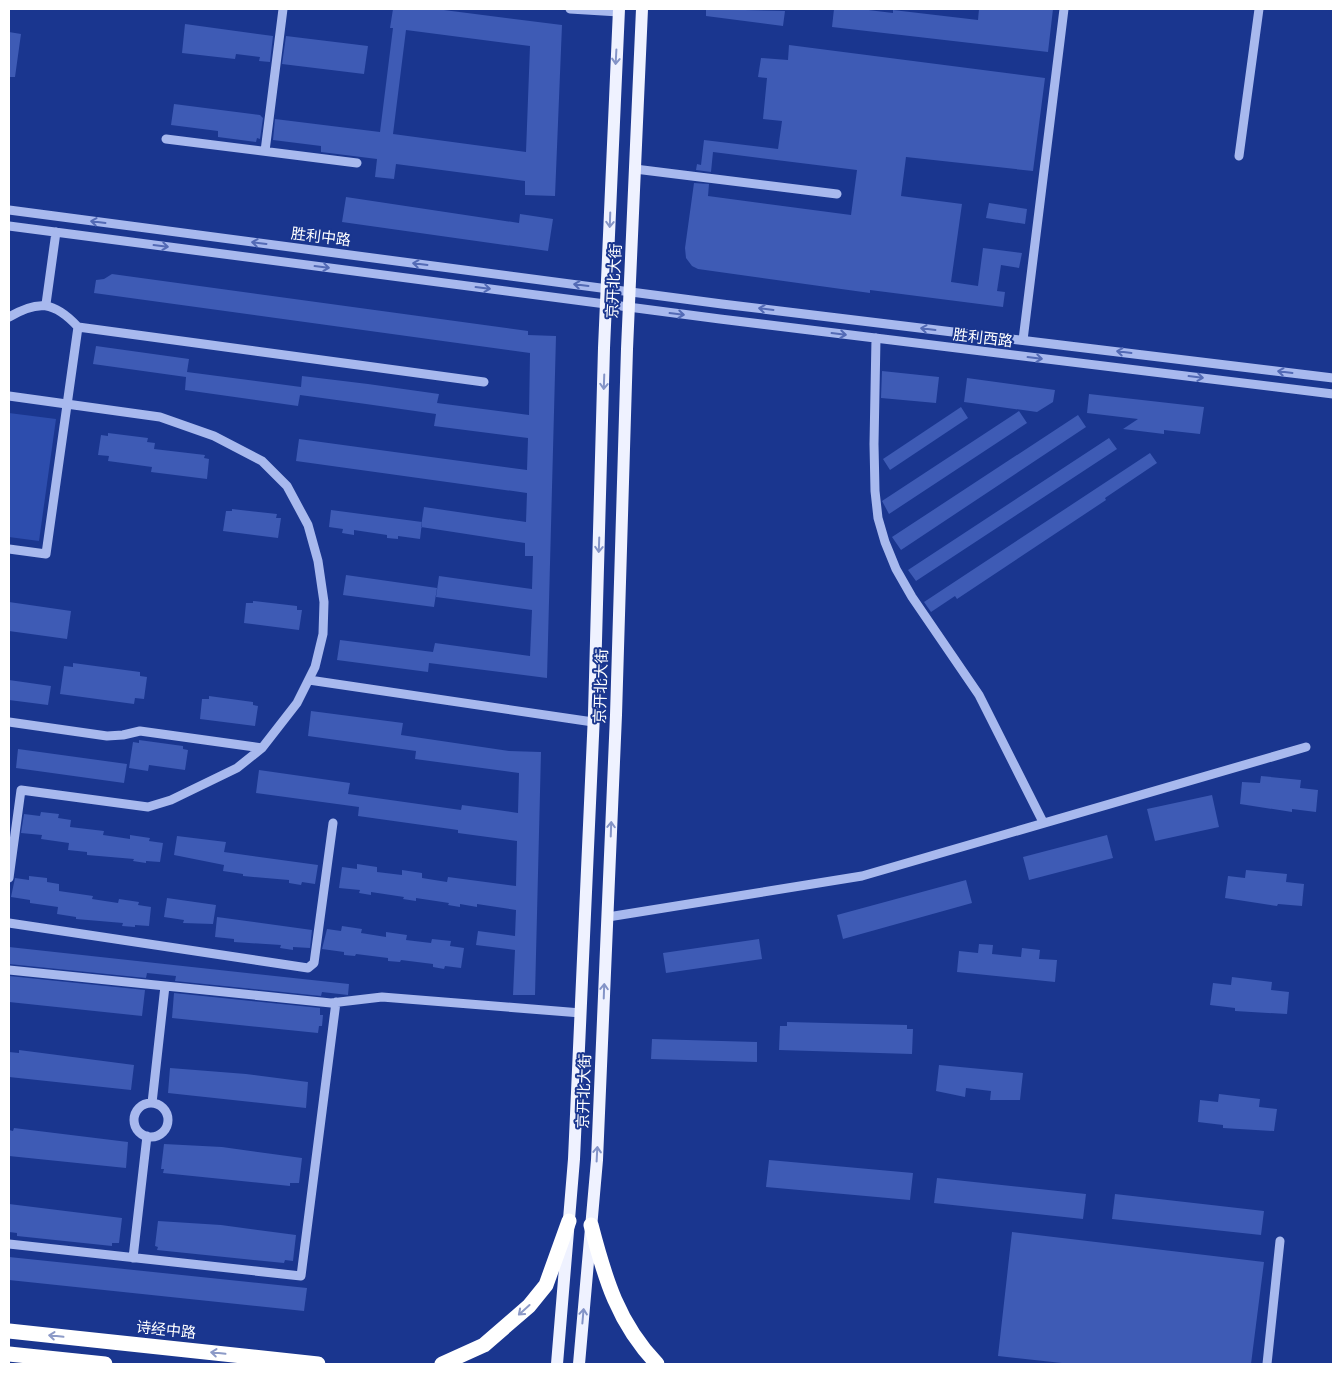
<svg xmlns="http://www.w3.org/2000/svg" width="1342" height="1373" font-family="'Exo 2','Noto Sans SC',sans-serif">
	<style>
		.green { fill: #2d4dad }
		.building { fill: #3e5bb5; fill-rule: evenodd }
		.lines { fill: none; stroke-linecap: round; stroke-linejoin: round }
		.minor { stroke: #a8b9ee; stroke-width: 9 }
		.major { stroke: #eff2ff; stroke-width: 12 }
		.highway { stroke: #fff; stroke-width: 15 }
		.oneway { stroke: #8494c7 }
		.oneway2 { stroke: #536ab5 }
		.oneway3 { stroke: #8c9ac7 }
		.labels { text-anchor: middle; stroke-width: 4; stroke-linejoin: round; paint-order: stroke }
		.street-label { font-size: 15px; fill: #fff; stroke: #1a368f }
	</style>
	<rect width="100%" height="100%" fill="#1a368f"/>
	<path class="green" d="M9 413 56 419 39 541 9 537Z"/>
	<path class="building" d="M393 9H436L562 25 555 196 525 195V181L396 164 394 179 375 177 377 159 321 152V146L273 140 275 119 380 132 393 28H390ZM406 30 530 46 526 152 393 134Z
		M706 9 785 11 783 26 706 16Z
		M834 9H860L893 13V10L978 20 979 9H1053L1048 52 832 27Z
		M185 24 273 36 270 62 259 61 260 57 236 54 235 59 182 53Z
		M9 32 21 34 15 77H9Z
		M286 36 368 46 364 74 282 64Z
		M789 45 1045 78 1033 171 906 157 901 196 962 204 951 282 978 286 983 248 1022 253 1019 268 1001 265 997 291 1005 292 1003 307 870 290V293L698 269 692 266 686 258 685 248 694 183 709 184 708 196 851 215 857 170 713 152 711 172 696 170 697 164 701 165 704 140 778 149 782 121 763 119 767 78 758 77 761 58 788 60Z
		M174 104 260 115 263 118 260 139 257 138 256 142 218 137V131L171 125Z
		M346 197 519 223 520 214 553 219 548 251 342 222Z
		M989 203 1027 209 1025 224 986 218Z
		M112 274 528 331V335L556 336 547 678 429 663 428 672 337 660 340 640 433 652 435 643 530 656 532 610 436 597 439 576 532 589 533 556H525V543L421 527 424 507 526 522 527 493 296 461 299 439 527 470 528 438 434 426 436 414 366 404 300 395 298 406 185 390 186 377 93 364 96 346 189 359 187 372 301 387 302 376 368 384 439 394 437 403 529 415 530 353 94 293 96 280 104 279Z
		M882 371 939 377 936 403 881 398Z
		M967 378 1055 390 1053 402 1037 412 964 402Z
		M1089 394 1204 407 1200 434 1164 430V434L1123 429 1138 419 1087 413Z
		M961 407 968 418 890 470 883 459Z
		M1019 411 1027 423 889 514 882 501Z
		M1078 415 1086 427 901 550 892 537Z
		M108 433 148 438 147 442 155 443 154 449 205 455 204 458 209 459 207 479 151 472 152 467 108 461 109 456 98 455 101 435 108 436Z
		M1109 438 1117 449 916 581 908 570Z
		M1150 453 1157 463 1105 498 1106 500 957 599 955 596 931 612 924 602Z
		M232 509 277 514 276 518H281L278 538 223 531 226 511H232Z
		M331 510 422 522 420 539 398 536V539L387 538V535L354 530V535L342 533 343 529 329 527Z
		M346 575 437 588 434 607 343 595Z
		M253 601 297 606V610H302L299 630 244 623 246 603H253Z
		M9 602 71 611 67 639 9 631Z
		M73 663 140 672V676L147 677 144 699 135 698 134 704 60 694 64 666 73 667Z
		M9 680 51 686 48 705 9 700Z
		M209 696 253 702V705L258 706 255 726 200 719 202 699H209Z
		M311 711 403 723 401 735 509 751 541 752 535 995H513L515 950 476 945 478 931 515 936 516 910 477 904V907L460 904V907L448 905 449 903 416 898V901L403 899 404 897 371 892V895L359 893 360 890 339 888 342 867 357 869V864L377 867V872L402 875V870L422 873V878L447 882 448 877 516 886 517 841 458 833V830L358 816 359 807 256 793 259 770 350 783 348 794 461 810 462 805 518 813 519 773 415 759 416 751 308 736Z
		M139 740 183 746V749L188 750 185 770 149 765 148 771 129 768 133 742 139 743Z
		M18 749 127 764 124 783 16 768Z
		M1261 776 1301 780 1300 788 1318 790 1316 812 1292 809V812L1240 804 1242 782 1260 783Z
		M1212 795 1219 827 1155 841 1147 809Z
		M41 812 59 814 58 818 71 820 70 827 104 831 103 835 130 839V835L150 838 149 841 163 843 160 862 146 861V863L133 861 134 859 87 855V852L68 850 69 843 41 839 42 835 21 833 24 814 40 816Z
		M1107 835 1113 858 1029 880 1023 857Z
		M177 836 226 842 224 852 318 865 315 884 302 882 301 885 289 883V880L243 876V874L223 871 224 865 174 855Z
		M1246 870 1287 874 1286 882 1304 884 1302 906 1278 904 1277 906 1225 898 1228 876 1245 878Z
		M29 876 47 878V882L59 884V891L93 896 92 899 118 903 119 899 139 902 138 905 151 907 149 926 135 925V927L122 926 123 923 76 919V917L57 914 58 907 30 903V900L11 897 15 878 29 880Z
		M966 880 972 903 843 939 837 915Z
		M167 898 216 905 213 924 183 923 184 920 164 917Z
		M217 917 312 930 310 948 293 947V950L280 948 281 945 234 942V939L215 937Z
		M342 926 362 929 361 933 386 937V932L407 935 406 940 431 943 432 939 451 941 450 946 464 948 461 968 445 966 444 969 433 967V964L401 960 400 962 388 961V958L356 954 355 956 344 955V952L322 949 327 929 341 931Z
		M759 939 762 959 666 973 663 953Z
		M979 944 993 945 992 954 1021 957 1022 948 1040 950 1039 959 1057 960 1055 982 957 972 959 951 978 953Z
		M9 947 349 984 348 995 322 992 321 996 175 981 176 976 147 973 146 978 9 964Z
		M9 976 145 990 142 1016 9 1002Z
		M1232 977 1272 982 1271 990 1289 992 1287 1014 1235 1011V1008L1210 1005 1213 983 1231 985Z
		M174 993 320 1008V1015H323L322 1026H319L318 1033 172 1018Z
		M787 1022 907 1025V1029H913L912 1054 779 1050 780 1026H787Z
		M652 1039 757 1042V1062L651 1059Z
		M19 1050 134 1065 131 1090 9 1077V1052L19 1053Z
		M939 1065 1023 1073 1020 1100H990L991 1091 966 1088 965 1097 936 1091Z
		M170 1068 246 1074 308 1082 306 1108 168 1093Z
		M1219 1094 1260 1099 1259 1107 1277 1109 1274 1131 1223 1128V1125L1198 1122 1200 1100 1218 1102Z
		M14 1128 128 1142 126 1168 9 1156V1130L13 1131Z
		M164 1144 222 1147 302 1158 299 1183H290V1186L163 1173 164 1169H161Z
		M769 1160 913 1173 910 1200 766 1187Z
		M937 1178 1086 1194 1083 1219 934 1203Z
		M1115 1194 1264 1211 1261 1235 1112 1219Z
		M9 1204 122 1218 119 1243H112V1246L17 1236V1233L9 1232Z
		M158 1221 221 1225 296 1235 293 1261 285 1260 284 1263 157 1250 158 1247 155 1246Z
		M1012 1232 1264 1262 1251 1364H1071L998 1356Z
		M9 1257 307 1288 304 1311 9 1280Z"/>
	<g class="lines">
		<path class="minor" d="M570 9 619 12
			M166 139 357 163
			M265 151 283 9
			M1239 156 1259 9
			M635 169 837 194
			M9 210 722 304 1333 378
			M9 226 720 319 1333 394
			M46 304 56 232
			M9 317C38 300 54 301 78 327L484 382
			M876 338 874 444 875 491 878 518 885 542 896 569 912 597 979 695 1043 822
			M1023 340 1064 9
			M9 396 160 417 214 436 262 461 287 486 308 525 318 561 324 602 323 634 315 667 297 703 262 748 237 768 171 800 148 807 21 790 9 878
			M9 549 46 554 78 327
			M309 680 593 722
			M9 722 107 736 123 735 140 731 262 748
			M608 917 862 876 1306 747
			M9 923 308 968 314 963 333 823
			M9 970 331 1003 382 997 581 1013
			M152 1103 165 986
			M134 1120a17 17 0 1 1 34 0a17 17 0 1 1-34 0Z
			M9 1244 301 1276 336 1002
			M133 1258 147 1136
			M1267 1364 1280 1241"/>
		<path class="major" d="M557 1364 574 1159 594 714 604 348 619 9
			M579 1364 597 1160 616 715 627 349 642 9"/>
		<path class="highway" d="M591 1225C605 1279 618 1323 657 1364
			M9 1331 318 1364
			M9 1354 105 1364
			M442 1364 484 1345 529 1306 546 1285 569 1221"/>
	</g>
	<defs><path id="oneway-shaft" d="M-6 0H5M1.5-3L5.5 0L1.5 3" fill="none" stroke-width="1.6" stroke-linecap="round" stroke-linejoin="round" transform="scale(1.25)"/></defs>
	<g class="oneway">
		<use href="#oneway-shaft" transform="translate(616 57) rotate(93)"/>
		<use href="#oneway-shaft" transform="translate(610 220) rotate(92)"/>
		<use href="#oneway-shaft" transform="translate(604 382) rotate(92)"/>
		<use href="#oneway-shaft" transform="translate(599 545) rotate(92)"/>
		<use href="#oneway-shaft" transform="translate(611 829) rotate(-88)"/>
		<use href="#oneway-shaft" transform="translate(604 991) rotate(-88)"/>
		<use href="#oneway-shaft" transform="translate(597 1154) rotate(-87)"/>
		<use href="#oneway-shaft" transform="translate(583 1316) rotate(-85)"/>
	</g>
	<g class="oneway2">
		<use href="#oneway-shaft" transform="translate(98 222) rotate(-173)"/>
		<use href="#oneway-shaft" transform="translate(259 243) rotate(-173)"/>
		<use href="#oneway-shaft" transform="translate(161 246) rotate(7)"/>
		<use href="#oneway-shaft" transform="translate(420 264) rotate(-173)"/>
		<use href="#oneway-shaft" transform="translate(322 267) rotate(7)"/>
		<use href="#oneway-shaft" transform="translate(581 285) rotate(-173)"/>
		<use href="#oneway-shaft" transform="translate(483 288) rotate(7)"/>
		<use href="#oneway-shaft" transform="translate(766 309) rotate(-173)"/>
		<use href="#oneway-shaft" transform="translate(677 314) rotate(7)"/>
		<use href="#oneway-shaft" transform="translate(928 329) rotate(-173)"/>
		<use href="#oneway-shaft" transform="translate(839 334) rotate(7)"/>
		<use href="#oneway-shaft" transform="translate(1124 352) rotate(-173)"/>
		<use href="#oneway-shaft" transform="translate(1035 358) rotate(7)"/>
		<use href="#oneway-shaft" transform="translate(1285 372) rotate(-173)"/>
		<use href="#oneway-shaft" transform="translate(1196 377) rotate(7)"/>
	</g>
	<g class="oneway3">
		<use href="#oneway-shaft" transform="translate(524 1310) rotate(138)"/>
		<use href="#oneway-shaft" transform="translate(56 1336) rotate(-174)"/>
		<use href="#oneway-shaft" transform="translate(218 1353) rotate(-174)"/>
	</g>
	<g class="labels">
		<g class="street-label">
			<text transform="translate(321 237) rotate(7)" y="5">胜利中路</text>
			<text transform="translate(614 281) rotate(-87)" y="5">京开北大街</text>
			<text transform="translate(983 338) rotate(7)" y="5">胜利西路</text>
			<text transform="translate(601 686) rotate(-88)" y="5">京开北大街</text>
			<text transform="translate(584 1091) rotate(-88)" y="5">京开北大街</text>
			<text transform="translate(166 1330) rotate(6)" y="5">诗经中路</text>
		</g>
	</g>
	<rect width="1342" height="1373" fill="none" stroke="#ffffff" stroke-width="20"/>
</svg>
